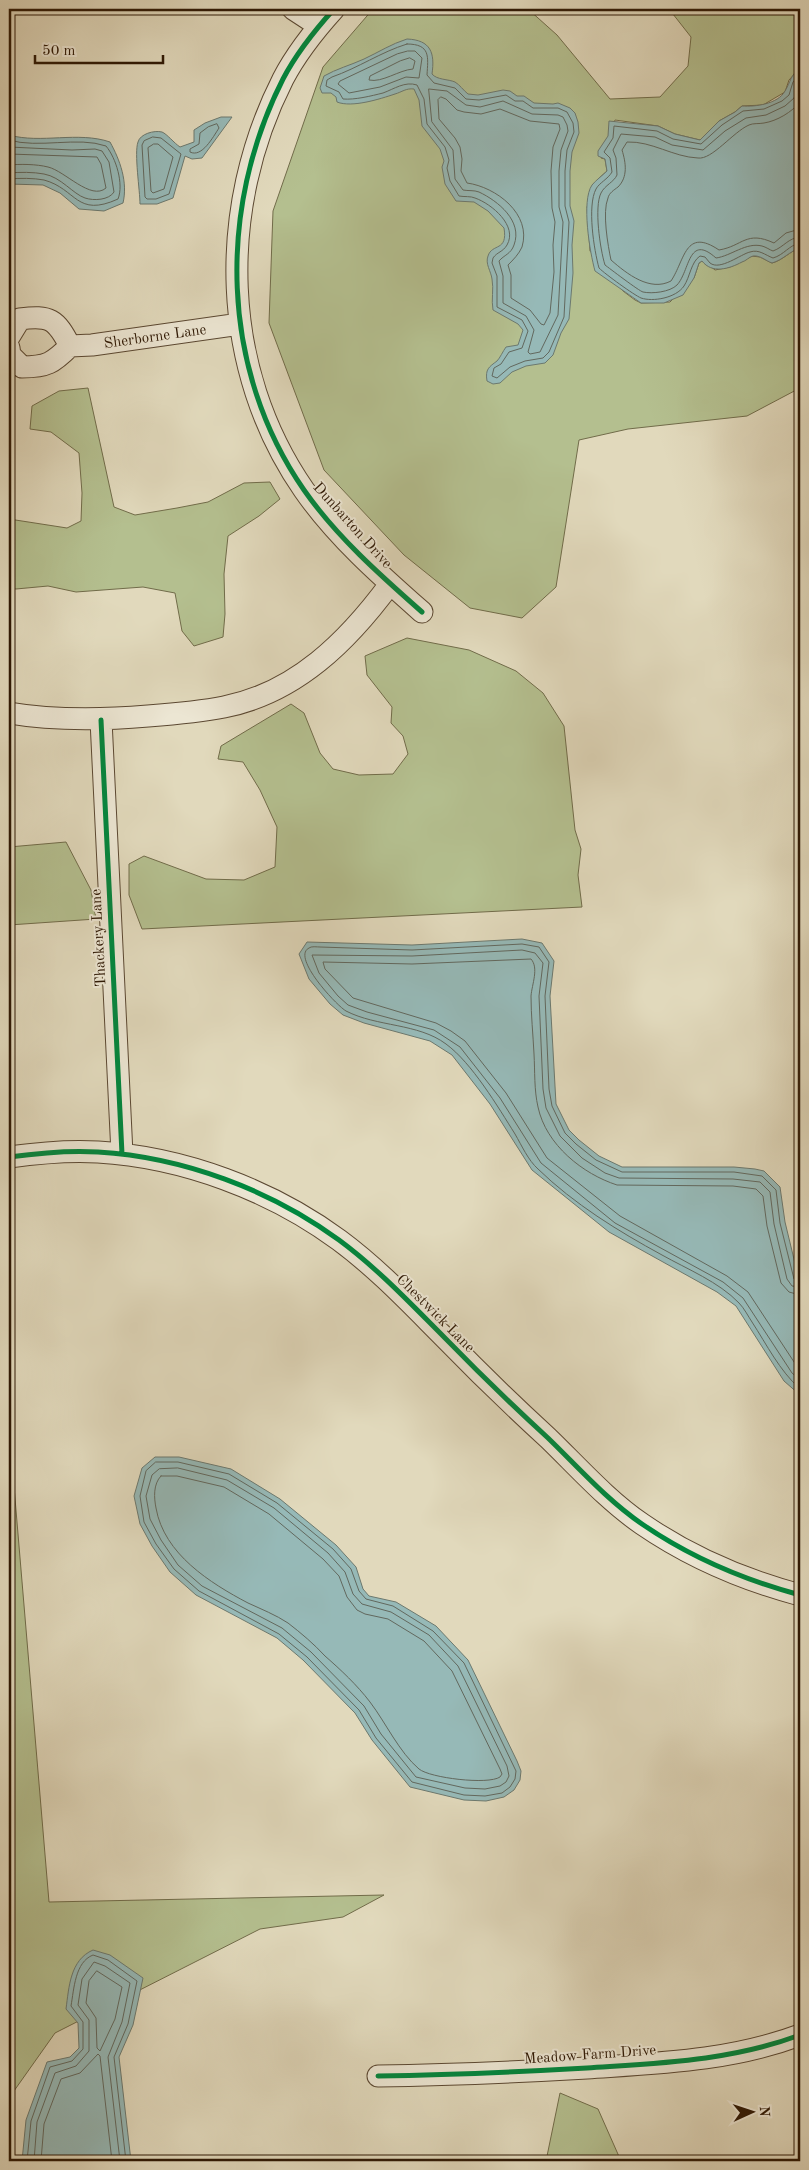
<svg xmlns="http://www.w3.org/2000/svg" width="809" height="2170" font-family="'Old Standard TT',serif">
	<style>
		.green { fill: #b4bf8f; stroke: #716c4a }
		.water { fill: #96b9b7; stroke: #6c796f }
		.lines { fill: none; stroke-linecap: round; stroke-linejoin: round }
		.shore { stroke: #62685e; stroke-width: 1 }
		.minor-casing { stroke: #5b4832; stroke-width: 23 }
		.minor { stroke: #ece6d3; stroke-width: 21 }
		.cycleway-casing { stroke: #ece6d3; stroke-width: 8 }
		.cycleway { stroke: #00873e; stroke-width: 5 }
		.labels { text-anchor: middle; stroke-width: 4; stroke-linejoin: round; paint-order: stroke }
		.street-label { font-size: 15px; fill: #2e1804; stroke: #ece6d3 }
	</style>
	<rect width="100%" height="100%" fill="#e1d9bc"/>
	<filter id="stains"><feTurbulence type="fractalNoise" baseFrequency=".004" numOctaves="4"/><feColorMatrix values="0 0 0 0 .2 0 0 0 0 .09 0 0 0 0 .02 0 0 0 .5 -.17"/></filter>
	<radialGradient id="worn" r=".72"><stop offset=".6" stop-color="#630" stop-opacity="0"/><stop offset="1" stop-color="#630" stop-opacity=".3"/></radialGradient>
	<path class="green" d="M373 9H528L557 35 610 99 660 97 688 66 691 37 669 9H800V68L789 80 785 92 763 105 742 106 735 112 719 121 700 140 675 134 658 126 615 120 601 158 605 159 607 171 599 178 587 207 590 251 623 291 635 300 641 303 670 302 694 278 699 263 703 260 715 270 730 267 752 256 760 257 772 263C783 260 790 251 800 248V388L747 416 628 429 579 440 556 587 522 618 470 608 404 555 324 470 269 323 273 211 323 67Z
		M88 388 114 507 135 515 177 508 208 502 244 483 270 482 280 499 259 516 228 536 224 574 225 614 223 637 194 646 182 631 175 593 143 587 76 592 48 586 16 589 9 588V519L67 528 81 521 82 493 79 453 51 432 30 429 32 406 59 391Z
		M407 638 469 650 516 671 543 693 564 726 575 830 581 849 578 875 582 907 142 929 129 895V864L144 856 206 879 244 880 275 867 277 827 260 790 243 762 218 759 221 746 291 704 304 713 320 753 333 769 359 775 393 774 408 754 403 736 391 723 392 707 367 675 365 656Z
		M66 842 91 890 96 919 9 925V847Z
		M9 1427 49 1902 384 1895 343 1917 260 1929 55 2033 9 2098Z
		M560 2093 598 2109 621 2161H546Z"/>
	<path class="water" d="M407 39C431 40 435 53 432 74 437 80 448 79 455 82 460 85 463 90 468 94L478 95 503 90 510 91 517 96H524L534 103 553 104 558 103 570 108 575 113 578 122 579 133 572 152 570 171V206L574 221 572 245 573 273 569 319 561 333 553 355 545 363 526 366 512 372 500 383 493 384 487 381C485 369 489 367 497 361 500 358 503 351 506 347L518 345 523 330 518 324 493 310C491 300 494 289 492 279 491 271 485 264 488 256 492 243 508 252 504 228L488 211 474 202 456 201 445 184 442 167 444 161 440 149 422 126 419 100 414 89C406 88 402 92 395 94 380 99 352 108 337 102L336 97 331 93H322L320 88 324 76C336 69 351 65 364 59 379 52 391 44 407 39Z
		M800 68V248C790 251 783 260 772 263 766 261 760 255 753 256 749 257 746 261 742 262 729 269 712 274 702 261L699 263 694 278 683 295 664 303H641L595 271C590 253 581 201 592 185 596 180 602 176 607 171L605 159 598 156V151L608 136 609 121 658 126 675 134 700 140 719 121 735 112 742 106C755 107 778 104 785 91 791 81 790 76 800 68Z
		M221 117H232L202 158 192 159 185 156 173 198 157 204H140C140 191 134 153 138 142 140 134 154 130 162 132 167 134 174 143 180 147L194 142V130L205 123Z
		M9 135C41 144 78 131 110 142 120 160 128 182 123 203L104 211 79 209 60 193 43 185 9 184Z
		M522 939 542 943 554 961 550 996 556 1104 569 1130 579 1140 599 1156 622 1167H734L755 1169 764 1171 780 1187 785 1222 800 1284V1395L784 1381 736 1306 717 1292 609 1232 532 1170 490 1104 452 1055 430 1041 364 1023 343 1015 330 1004 309 979 299 954 307 942 412 945Z
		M155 1457H179L231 1469 280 1499 336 1545 356 1567 363 1589 369 1596 396 1602 436 1626 468 1660 517 1761 521 1771 520 1780 514 1790 504 1797 486 1801 464 1800 410 1787 372 1740 355 1713 303 1660 277 1638 196 1595 170 1572 152 1546 140 1524 134 1496 142 1468Z
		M93 1950 110 1955 143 1978 133 2025 119 2057 131 2161H22L26 2120 47 2062 70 2057 79 2048 78 2023 66 2009C69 1987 70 1960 93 1950Z"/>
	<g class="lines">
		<path class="shore" d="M407 44C431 44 428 57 427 75L434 83 455 88 466 99 479 100 506 95 515 101H523L533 108H558L567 112 573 123 574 132 567 150 565 171V206L569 222 564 317 549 352 543 358 525 361 510 367 497 378 492 376 494 368 501 364 509 352 522 348 528 331 522 320 497 307V276L492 263 493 258C497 252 503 252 507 245 518 226 492 204 475 198 471 196 464 197 459 196L450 181 447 168 449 160 445 147 427 124 424 99 417 85C405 81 394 89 383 93 371 96 355 100 343 99L339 92 326 86 327 80 332 77C358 68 381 52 407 44Z
			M408 51H415L422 58 419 78 406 77 380 87 349 93 338 84 340 81 397 54Z
			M410 58 415 61 413 69C399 70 382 83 369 80L370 76 400 61Z
			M800 74 793 82 789 95 782 101 764 109 743 111 722 125 701 144 673 139 657 131 614 126 613 138 604 152 610 158 612 172C608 179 599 183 596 189 587 206 594 250 599 268 605 274 634 295 641 298 653 302 676 298 684 286 690 277 691 262 700 256L705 257C707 259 708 261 710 263 720 271 741 254 750 252 759 249 765 255 773 258 784 255 789 245 800 243
			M800 84 794 98 785 106 766 115 746 118 725 131 703 150 672 145 655 137 621 134 613 150 616 158 617 175C614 182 605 185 601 193 594 207 600 249 605 265 609 268 639 291 643 292 652 294 670 292 677 285 690 271 688 233 716 258 731 256 746 242 762 246 766 247 770 250 773 251 784 247 788 238 800 237
			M429 89 447 91 466 105 480 107 503 101 532 114 558 115 563 117 567 125 568 131 561 150 559 171V207L563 222 558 315 540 352 530 354 528 352 534 330 526 316 503 303V276L499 261C504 255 511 254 514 245 523 221 498 201 479 192 474 190 468 191 463 190L455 179 453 150 432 122Z
			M441 97 446 99 457 110 464 112 481 114 500 109 530 121 559 124 560 129 553 147 551 171 552 208 555 222 553 245 554 272 550 313 544 325 541 324 530 310 511 298V275L508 265C513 260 519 254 522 247 532 214 496 187 467 183L461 171 462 159 460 147 455 138 439 119 438 100Z
			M800 102C792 112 777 121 764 123 759 124 753 123 749 125 733 132 712 160 698 158 673 157 652 141 627 142L622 150C626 163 628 177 618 187 614 190 609 193 608 198 602 212 608 246 611 260 627 274 650 292 671 281 685 260 685 227 719 250 743 246 746 230 774 243L786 233 800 229
			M217 124 219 128C213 137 202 158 190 152V149L199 144 200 133 208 127Z
			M153 137 161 138 181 154 169 194 156 199H147L145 197 142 145 144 141Z
			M9 140C38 149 78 136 106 146 116 158 124 184 118 199 76 218 77 189 44 180 34 178 19 178 9 179
			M154 144H158L173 157 164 189 153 193 151 191 148 148Z
			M9 147 72 150 95 149 102 151 109 162 114 192C109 200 94 201 85 198 73 194 61 177 44 174 34 172 19 172 9 173
			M9 154 97 157 101 164 106 188C91 201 65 171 48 167 36 164 20 164 9 165
			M800 1281 794 1279 780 1223 776 1190 762 1176 734 1172H622L596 1160 576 1144 565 1133 552 1106 549 1089 545 996 549 962 539 947 522 944 412 950 320 947C317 947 311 946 309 948 291 957 337 1006 346 1011 377 1027 418 1023 446 1044 472 1063 498 1107 515 1134 522 1146 528 1160 538 1169 574 1204 618 1231 662 1255 687 1269 719 1282 739 1303 744 1308 748 1316 752 1322 767 1345 779 1370 800 1389
			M800 1287 792 1286 787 1279 774 1224 770 1192 760 1182 733 1179 619 1178 605 1173 582 1158 560 1136 546 1108 543 1089 539 996 543 963 535 953 522 950 412 956 312 955 319 973 338 996 348 1005 367 1012 434 1030 460 1047 500 1098 541 1163 615 1223 723 1282 743 1298 792 1373 800 1380
			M800 1295 789 1292 781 1283 767 1226 763 1196 756 1189 733 1186 617 1185C583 1174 546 1145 538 1107 534 1090 535 1071 534 1054 533 1034 531 1015 531 996 532 984 539 968 531 959L412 964 323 962 325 969 353 998 436 1023 451 1031 465 1041 506 1093 547 1158 620 1216 727 1276 748 1292 800 1371
			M156 1462H178L229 1474 277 1503 333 1549 351 1569 359 1591 366 1599 393 1606 433 1631 464 1663 516 1771 515 1779 510 1787 502 1793 485 1796 464 1795 412 1782 376 1738 359 1710 307 1657 279 1634 199 1591 174 1569 156 1544 144 1522 140 1496 146 1471Z
			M178 1468 227 1480 274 1508 328 1553 345 1572 353 1594 362 1604 391 1612 429 1635 458 1666 507 1766 509 1776 506 1782 500 1786 485 1789 465 1788 416 1777 381 1734 364 1706 311 1652 282 1628 202 1586 178 1565 161 1540 150 1519 146 1496 152 1475 159 1469Z
			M161 1476H177L224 1487 269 1514 323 1559 339 1576 347 1597 357 1610 365 1614 388 1619 424 1641 452 1671 500 1769 502 1774 500 1777C488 1785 430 1778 419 1769 399 1752 386 1723 370 1702 357 1685 341 1670 325 1656 314 1644 301 1633 288 1623 276 1615 261 1609 248 1603 210 1583 164 1554 156 1508 154 1498 153 1484 161 1476Z
			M97 1971 122 1987 115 2019 100 2051 97 2048 96 2018 86 2003 89 1981Z
			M27 2161 31 2121 50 2067 72 2061 83 2049V2022L71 2006C74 1989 75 1962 93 1955L108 1960 137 1981 128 2024 114 2057 126 2161
			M34 2161 37 2122 55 2073 76 2066 89 2051V2020L78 2005 82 1979 94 1962 105 1966 130 1983 122 2022 108 2057 120 2161
			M41 2161 44 2124 61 2079 80 2073 98 2054 100 2056 112 2161"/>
		<g class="minor-casing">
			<path id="minor" d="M293 9 319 26
				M334 9C315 30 296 54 283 79 217 209 220 369 304 490 336 536 380 575 422 612
				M9 337 20 319C50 315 56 319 70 346
				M9 348 10 355 22 367C47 367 53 363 70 346L92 345 240 324
				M9 713C56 721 101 720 148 716 174 714 199 712 224 707 296 693 348 641 390 584
				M101 720 122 1154
				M9 1157C38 1153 69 1150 98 1152 183 1157 271 1190 339 1240 377 1268 410 1303 443 1336 477 1371 512 1405 548 1438 578 1467 607 1500 642 1524 690 1557 744 1580 800 1595
				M378 2076C447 2075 517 2072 587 2068 660 2063 730 2061 800 2035"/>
		</g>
		<use href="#minor" class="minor"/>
		<g class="cycleway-casing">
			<path id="cycleway" d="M334 9C315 30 296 54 283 79 217 209 220 369 304 490 336 536 380 575 422 612
				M101 720 122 1154
				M9 1157C38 1153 69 1150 98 1152 183 1157 271 1190 339 1240 377 1268 410 1303 443 1336 477 1371 512 1405 548 1438 578 1467 607 1500 642 1524 690 1557 744 1580 800 1595
				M378 2076C447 2075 517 2072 587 2068 660 2063 730 2061 800 2035"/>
		</g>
		<use href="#cycleway" class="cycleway"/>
	</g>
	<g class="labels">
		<g class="street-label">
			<text transform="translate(155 336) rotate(-8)" y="5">Sherborne Lane</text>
			<text transform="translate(353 525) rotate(48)" y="5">Dunbarton Drive</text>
			<text transform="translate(98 938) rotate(-93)" y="5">Thackery Lane</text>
			<text transform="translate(436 1313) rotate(45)" y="5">Chestwick Lane</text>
			<text transform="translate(590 2054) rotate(-4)" y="5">Meadow Farm Drive</text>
		</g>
	</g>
	<rect width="809" height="2170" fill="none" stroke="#e1d9bc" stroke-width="30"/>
	<rect x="10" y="10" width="789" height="2150" fill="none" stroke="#2e1804" stroke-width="2.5"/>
	<rect x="15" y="15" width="779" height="2140" fill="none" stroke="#2e1804"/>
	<g transform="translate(752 2112) rotate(87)" stroke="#ece6d3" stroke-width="4" paint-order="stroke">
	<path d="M0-4L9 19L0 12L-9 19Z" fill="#2e1804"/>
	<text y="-8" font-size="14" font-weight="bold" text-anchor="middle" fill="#2e1804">N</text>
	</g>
	<path d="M35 55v8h128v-8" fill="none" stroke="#2e1804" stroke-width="2.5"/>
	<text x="42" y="55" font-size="15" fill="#2e1804" stroke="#ece6d3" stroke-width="4" paint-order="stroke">50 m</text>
	<rect width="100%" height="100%" filter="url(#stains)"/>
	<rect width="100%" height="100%" fill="url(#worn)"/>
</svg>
